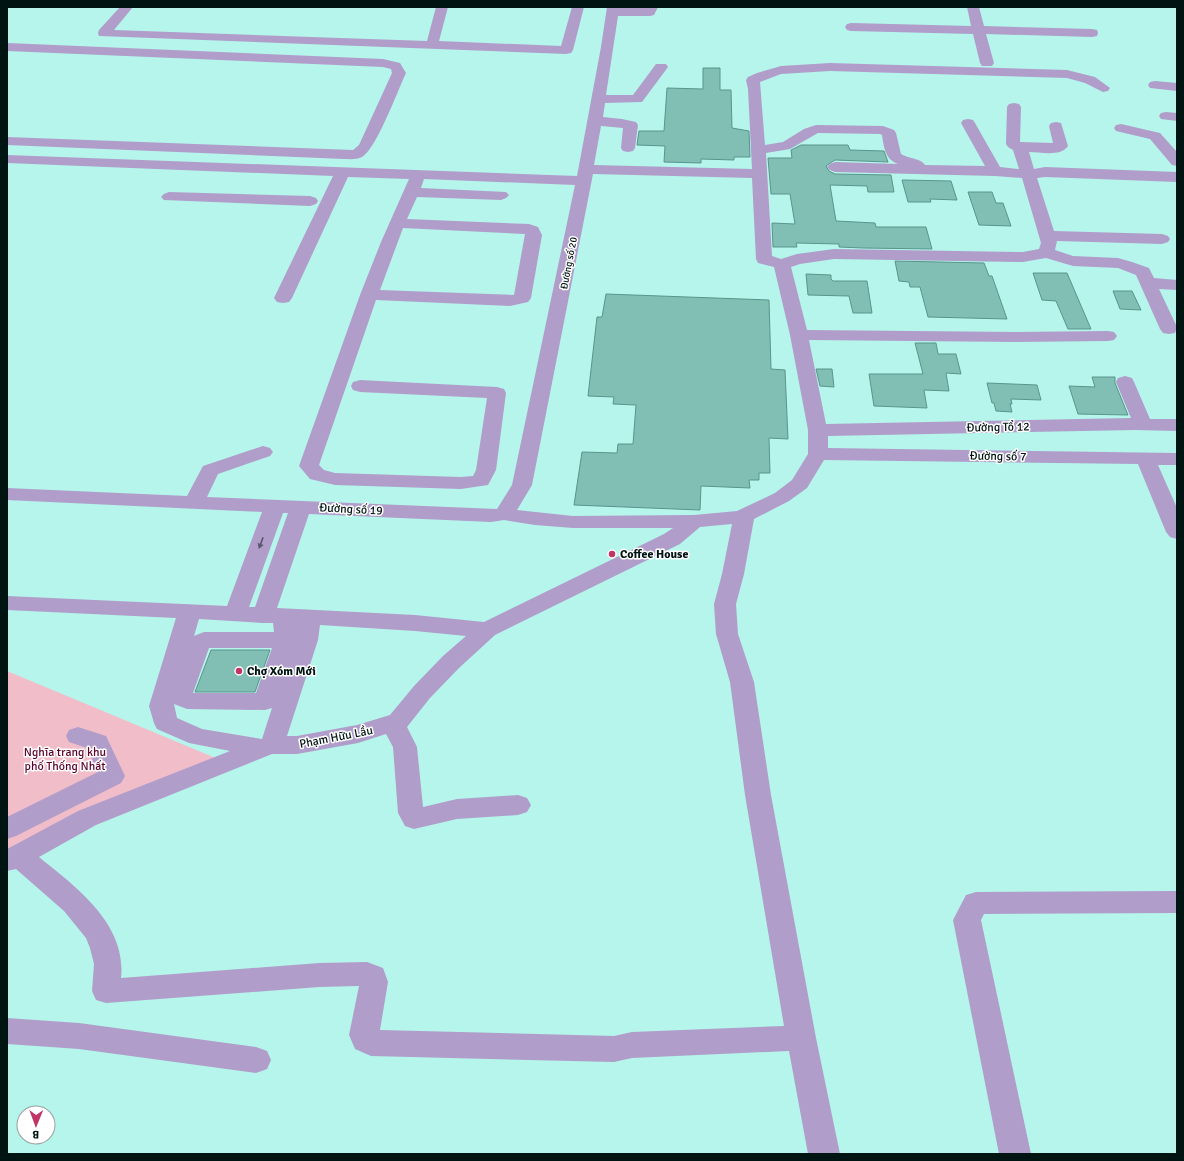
<svg xmlns="http://www.w3.org/2000/svg" width="1184" height="1161" font-family="Signika,sans-serif">
	<style>
		.green { fill: #f1bdc9 }
		.building { fill: #81bfb5; stroke: #58958c }
		.lines { fill: none; stroke-linecap: round; stroke-linejoin: round }
		.minor { fill: #b09dca; fill-rule: evenodd }
		.oneway { fill: #58586e }
		.poi-dot { fill: #c13466; stroke: #fff; stroke-width: 1.5 }
		.labels { text-anchor: middle; stroke-width: 3; stroke-linejoin: round; paint-order: stroke }
		.far-street-label { font-size: 10px; fill: #001411; stroke: #fff }
		.street-label { font-size: 12px; fill: #001411; stroke: #fff }
		.poi-label { font-size: 12px; font-weight: bold; fill: #001411; stroke: #fff; text-anchor: start }
		.park-label { font-size: 12px; fill: #5b0329; stroke: #fff }
	</style>
	<rect width="100%" height="100%" fill="#b6f5eb"/>
	<path class="green" d="M7 671 218 759 7 855Z"/>
	<path class="building" d="M703 68H720V90H731L732 128 749 131 750 157H734V160L701 159V163L664 162 665 146 637 145 639 131H664L667 88 703 89Z
		M801 145H848L850 150 884 151 888 162 835 160 826 166 829 171 835 174 891 175 894 192H868L867 186 830 185 836 221 875 223 876 227H926L932 249 863 248 839 247V244L796 243 797 247H773L772 223 795 224 790 194H771L768 158H792L791 150Z
		M902 180 951 181 957 200 930 199 931 202H908Z
		M968 192H992L996 203H1003L1011 226 979 225Z
		M895 261 984 263 989 276H992L1007 319 928 317 920 287H910L909 282 899 281Z
		M1033 273H1067L1091 329H1068L1056 301 1042 300Z
		M806 274 831 275V279L833 281H867L872 313H853L849 296 808 295Z
		M1113 291H1132L1141 310 1120 309Z
		M606 294 769 300 771 369 785 370 788 439 769 438 770 473H759V480H749L750 488 701 486 700 510 574 505 582 452 617 453 618 444H633L636 405 613 404 614 397 588 396 597 317H602Z
		M915 343H936L938 354H956L961 374 946 373 949 391 924 390 927 408 874 406 869 374H923Z
		M816 369H832L834 387 820 386Z
		M1092 377H1115V383L1128 415 1078 414 1069 386 1095 387Z
		M987 383 1037 385 1041 400 1011 399 1012 404H1010L1012 412 996 411 994 403H992Z
		M211 650H270L255 692H195Z"/>
	<g class="lines">
		<path class="minor" d="M120 7H133L114 30 427 41 436 7H448L439 41 561 46 572 7H584L573 50 571 53 566 54 99 36 98 33 99 30Z
			M607 7H619V8L658 7 654 15 650 16H618L606 95H633L656 64H666L668 67 642 102 605 103 603 117 622 119 636 122 638 125 635 148 633 151 628 152 623 151 621 148 623 128 601 126 594 165 752 169 748 89 746 80 748 77 757 73 781 66 830 63 1067 70 1095 77 1110 88 1108 91 1103 92 1085 83 1067 78 830 71 781 74 760 82 765 145 783 142 804 129 816 125 883 126 894 130 896 133 901 154C908 159 921 158 925 165L985 166 961 123 963 120 968 119 973 120 975 123 1000 167 1019 169 1013 150 1008 147 1006 144 1007 107 1009 104 1014 103 1019 104 1021 107 1020 142 1053 143 1049 126 1051 123 1056 122 1061 123 1068 146C1061 157 1041 152 1029 152L1034 169 1045 167 1177 172V182L1045 177 1037 178 1054 231 1162 234 1168 236 1170 239 1168 242 1162 244 1057 241 1055 250 1073 256 1118 258 1132 262 1149 268 1154 278 1177 280V290L1159 289 1177 327 1175 333 1169 334 1163 333 1160 329 1136 275 1118 268 1073 266 1046 258 1023 262 834 259 800 264 791 267 807 330 1016 332 1108 331 1114 332 1117 336 1114 340 1108 341 1016 342 809 340 826 424 1131 418 1116 382 1118 378 1125 376 1132 378 1134 382 1150 419H1177V431L1135 430 828 436V448L1177 453V465H1158L1177 508V539L1170 537 1166 532 1138 464 824 460 807 488 789 501 754 519 744 574 736 604 738 634 754 682 771 795 816 1038 840 1154H808L789 1051 632 1058 614 1062 371 1056 355 1049 349 1035 359 986 319 987 106 1003 96 1000 92 991 94 964 90 948 86 938 64 911 16 869 7 871V849L9 848 78 811 230 751 189 743 157 729 154 723 149 706 176 618 7 610V596L227 606 262 512 7 500V488L187 496 203 466 263 446 270 448 273 452 270 456 218 474 207 497 497 509 512 485 575 185 424 179 421 188 506 192 509 195 506 198 501 200 417 197 407 219 529 224 538 227 542 235 531 298 528 302 510 306 376 300 319 465 324 470 335 473 461 477 473 476 476 470 487 398 360 392 353 390 351 386 353 382 360 380 497 387 504 389 506 393 496 470 488 485 461 489 335 485 310 479 299 466 360 295 381 242 409 179 348 177 292 298 289 302 283 303 277 302 274 298 333 176 7 163V155L577 176 601 47ZM818 133 880 134 882 135C884 148 885 159 898 164L835 162 830 164 827 167 830 170 835 172 995 176 1022 178 1041 243 1039 249 1023 252 834 249 797 254 781 259 772 256 766 153 790 149ZM593 174 752 178 756 259 758 263 774 267 790 335 808 430V454L792 480 775 493 737 511 694 515 573 516 517 510 532 485ZM403 228 525 234 514 295 380 290ZM283 513H288L255 607H249ZM309 514 491 522 504 520 535 525 573 528H673L664 534 484 622 415 615 277 608ZM732 524 722 574 714 604 716 634 730 682 745 795 784 1026 632 1032 614 1036 380 1030 388 982 383 968 367 962 319 963 121 978C127 924 76 887 39 857L96 825 272 754H297L358 743 386 734 393 747 398 813 405 826 414 829 457 819 518 815 527 812 531 805 527 798 518 795 457 799 423 807 417 747 407 727 430 698 459 668 495 635 680 544 700 527ZM199 619 263 623H273L274 632H204L194 636ZM320 625 415 631 466 636 443 656 414 686 390 715 357 725 297 736H287L318 640ZM209 648H272L256 693H193ZM174 704 187 709 265 710 272 708 262 739 202 729 177 718Z
			M967 7H979L984 26 1092 29 1097 30 1098 33 1097 36 1092 37 986 34 994 63 992 66H982L980 63 973 34 851 31 847 30 845 27 847 24 851 23 971 26Z
			M7 43 383 59 400 63 406 73C398 90 376 150 362 157 357 160 349 159 344 159L7 145V137L353 150 359 145 392 73 391 69 383 67 7 51Z
			M1155 81 1177 83V91L1150 88 1148 85 1150 82Z
			M1166 112 1177 113V121L1161 119 1159 116 1161 113Z
			M1121 124 1160 133 1177 152V166L1172 165 1150 139 1116 131 1114 128 1116 125Z
			M169 192 310 196 316 198 318 201 316 204 310 206 164 200 161 197 164 194Z
			M78 727 106 736 125 776 121 783 16 836 7 839V817L98 772 87 748 69 742 66 736 69 730Z
			M1177 891V913L984 914 981 920 1031 1154H999L953 920 966 895 976 892Z
			M7 1018 79 1023 256 1047 267 1051 271 1060 267 1069 256 1073 79 1049 7 1044Z"/>
	</g>
	<defs><path id="oneway-solid" d="M-6-.8H1V-3.2L6.5 0L1 3.2V.8H-6Z"/></defs>
	<use class="oneway" href="#oneway-solid" transform="translate(261 543) rotate(110)"/>
	<g class="poi-dot">
		<circle cx="612" cy="554" r="4"/>
		<circle cx="239" cy="671" r="4"/>
	</g>
	<g class="labels">
		<g class="far-street-label">
			<text transform="translate(568 263) rotate(-79)" y="4">Đường số 20</text>
		</g>
		<g class="street-label">
			<text transform="translate(998 427) rotate(-1)" y="4">Đường Tổ 12</text>
			<text transform="translate(998 456) rotate(1)" y="4">Đường số 7</text>
			<text transform="translate(351 509) rotate(3)" y="4">Đường số 19</text>
			<text transform="translate(336 737) rotate(-11)" y="4">Phạm Hữu Lầu</text>
		</g>
		<g class="poi-label">
			<text x="620" y="558">Coffee House</text>
			<text x="247" y="675">Chợ Xóm Mới</text>
		</g>
		<g class="park-label">
			<text x="65" y="756">Nghĩa trang khu<tspan x="65" dy="14">phố Thống Nhất</tspan></text>
		</g>
	</g>
	<rect width="1184" height="1161" fill="none" stroke="#001411" stroke-width="16"/>
	<g transform="translate(36 1125) rotate(181)"><circle r="19" fill="#ffffff" stroke="#99a1a0"/>
	<path d="M0-3L7 15L0 10L-7 15Z" fill="#c13466"/>
	<text y="-6" font-size="11" font-weight="bold" text-anchor="middle" fill="#001411">B</text>
	</g>
</svg>
